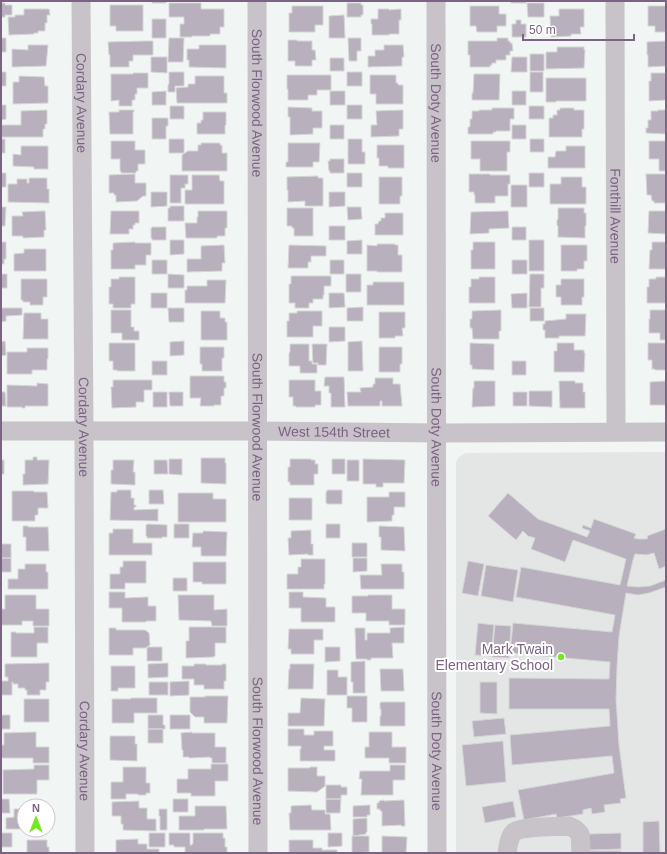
<svg xmlns="http://www.w3.org/2000/svg" width="667" height="854" font-family="Arial,sans-serif">
	<style>
		.built { fill: #e4e6e6 }
		.building { fill: #b8b0bc; stroke: #d4d6d5 }
		.lines { fill: none; stroke-linecap: round; stroke-linejoin: round }
		.minor { stroke: #c8c2c9; stroke-width: 19 }
		.poi-dot { fill: #76e71f; stroke: #fff; stroke-width: 1.5 }
		.labels { text-anchor: middle; stroke-width: 4; stroke-linejoin: round; paint-order: stroke }
		.street-label { font-size: 14px; fill: #7c6383; stroke: #fff }
		.poi-label { font-size: 14px; fill: #7c6383; stroke: #fff; text-anchor: end }
	</style>
	<rect width="100%" height="100%" fill="#f1f5f3"/>
	<path class="built" d="M666 452V853H456V462L459 457 466 453Z"/>
	<path class="building" d="M152 1H166V3H152Z
		M511 1H526V3H511Z
		M1 3H5V5H12V15H5V17H1Z
		M169 3H201V9H224V27H220V34H210V36H192V37H180V24H184V17H169Z
		M347 3H361V5H363V15H361V17H347Z
		M527 3H544V17H528Z
		M110 5H143V31H116V26H110Z
		M292 6H323V25H315V32H289V13H292Z
		M470 6H499V14H506V26H497V32H477L476 26H470Z
		M648 6H666V32H655V26H648Z
		M24 9H49L50 15H47V23H45V31H38V33H34V34L9 35 8 17H15V15H24Z
		M378 9H389V10L401 9V20H399V34H389V35H372V24H371V19H378Z
		M559 9H584V27H580L581 34H571V36L551 37 550 16H559Z
		M344 15 345 38H329V16Z
		M152 19H166V38H152Z
		M516 20H521V24H526V37H512V24H516Z
		M1 38H6V52H1Z
		M169 38H184L183 62H168Z
		M348 38H361V51H357V61H349Z
		M497 38H508V41H510V43H512L513 51H510V55H506V60H496V63H492V65H490V67H470V55H468V41H497Z
		M288 40H297V41H312V50H315L316 60H312V66H295V61H288Z
		M146 41H153V55H133V61H129V67H110V55H109L108 42Z
		M666 41V66L648 67V55H647V42Z
		M28 45H48L46 66 12 67V49L28 50Z
		M199 45H226V68L189 67V60H187V49H199Z
		M384 45H403L404 57H402V66L368 67V56H375V50H384Z
		M557 47H584V50H585L584 68 546 69V52H557Z
		M530 54H544V71H530Z
		M151 57H167V73L151 72Z
		M512 57H527V72H511Z
		M330 58H344V71H330Z
		M1 72H6V86H1Z
		M169 72H184V86H175V92H168V85L169 84Z
		M347 72H362V86H347Z
		M530 72H543V92H530Z
		M133 73H148V88H137V94H135V100H132V106H119V100L111 101V74H133Z
		M651 73H666V100L649 101V81H651Z
		M474 74H500L499 100H472V93H473Z
		M287 75H331V90H317V95H308V100H288V89H287Z
		M370 75H396V83H398V85H403V104H376V94H370Z
		M19 76 44 77 45 86H48V103L13 104V82H19Z
		M195 76H224V93H227V103H177L176 88 188 87V84H195Z
		M546 78H586V101H556V102H546Z
		M166 91V105H152V92Z
		M330 91H345V105H330Z
		M512 91H526V105H512Z
		M1 105H6V119L1 120Z
		M347 105H362V119H347Z
		M170 106H184V119H170Z
		M529 106H544V119H529Z
		M288 107 312 108V111H322V128H313V134L290 135V117H288Z
		M492 108H514V119H510V131H496V132H493V134H468V127H470V119H472V111H479V110H492Z
		M560 108H574V110H584V129H582V137H549V118H553V115H557V110H560Z
		M47 110V124H45V129H43V137H1V125H21V111Z
		M119 110H134V112H133V134H110L109 112H119Z
		M403 110V129H399V136L371 137V125H377L376 111Z
		M658 110H666V134L646 133V128H648V120H651V111H658Z
		M203 112H226V125H225V134H197V123H201V120H203Z
		M152 118H168V126H166V139H152Z
		M330 125H344V139H330Z
		M512 125H526V139H512Z
		M1 139H5V153H1Z
		M169 139H184V153H169Z
		M348 139H362V152H365V164H348Z
		M530 139H544V152H530Z
		M111 141H135V150H145V164H138V171H136V173H121V171H120V159H111Z
		M471 141H510V152H507V171H480V159H471Z
		M649 141H666V171H659V159H649Z
		M201 143H220V145H222V153H227V171H182V155L188 151H198V145H201Z
		M288 143H320L319 162H313V167H286V162H288Z
		M377 145H404V168H388V166H379V158H377Z
		M21 146H48V169H34V167L13 166V154L21 155Z
		M566 146H585V168H548V157H555L556 151H566Z
		M330 159H344V173H330V171H329L328 161H330Z
		M1 173H6V187H1Z
		M347 173H362V187H347Z
		M529 173H544V187H529Z
		M135 174V183H146V196H143L137 201 116 202V195H114V193H109V175Z
		M469 174H490V175H510V184H508V196H495V203H475V195H474V192H469Z
		M646 174H666V203H654V201H652L651 195H647Z
		M170 175H188V184H185V188H181V203H170Z
		M192 175H219L220 181H224V204H185V190H192Z
		M318 176V178H323V206H305V201L288 202V190H287V177Z
		M379 177H402V196H400V204H379Z
		M561 177H582V187H586V204H550V184H561Z
		M29 178H47V189H49V203L8 202V184H17V179H27V183H29Z
		M511 185H527V207H511Z
		M151 192H167V206L151 207Z
		M329 192H345V206L329 207Z
		M170 206H184V221H168V208H170Z
		M1 207H6L5 226H1Z
		M347 207H361L362 219 348 220Z
		M287 208H313V236H294V228H292V226H287Z
		M558 208H584V213H586V226H585V238L558 237V226L557 225V220L558 219Z
		M43 211H45L46 230H44V237L23 238V236H12V216H23L22 212Z
		M111 211H139V223H135V225H133V229H129V234H110Z
		M198 211H227V228H225V236H217V238H186L185 223H197V217H198Z
		M508 211 509 228 489 229V233L470 234 471 212Z
		M649 211H666V234L648 233Z
		M385 213H403V235H375V224H378L379 221H381V218H385Z
		M329 226H345V240H329Z
		M152 227H166V240H152V238H151V228H152Z
		M512 227H526V240H512Z
		M170 240H184V254L170 255Z
		M362 240V254H347V241Z
		M529 240H544V271H529Z
		M1 242H6V259H4V264H1V265Z
		M135 242V243H151V255H146V265H135V269H111V250H113V243Z
		M473 242H495V269H471V250H473Z
		M652 242H666V269H649L650 250H652Z
		M377 244H395V245H398V255H402V272H377V271H367V245L377 246Z
		M224 245 225 263H222V271L187 272V259H201V246Z
		M289 245 326 246V256H311V262H308V268H288Z
		M561 245H587V261H584V269H577V271H561Z
		M24 249H46V271H14V254L24 253Z
		M152 260H167V274H152Z
		M330 260H344V274H330Z
		M512 260H527V274H512Z
		M1 274H7V288H1Z
		M168 274 184 275V288H168Z
		M346 274H361V292H346Z
		M530 274H544V288H541V307H529Z
		M291 276H331V286H324V295H323V299H313V303H309V308H295V303H289V284H291Z
		M119 277H135V304H131V308H113V304H109V287H111V279H119Z
		M479 277H495V303H469V287H471V279H479Z
		M656 277H666V303H647V287H649V279H656Z
		M21 279H47V297H43V305H30V302H23V300H21Z
		M561 279H584V297H582V305H561V297H556V285H561Z
		M207 280H226L225 303H185V290H187V286H207Z
		M373 282H404V305H367V285H373Z
		M151 293H167V308H151Z
		M329 293H344L345 307 329 308Z
		M527 293V308H512L511 294Z
		M363 307V321H347V308Z
		M1 308H22V315L6 316V321L1 322Z
		M168 308H184V322H169Z
		M530 308H544V321H530Z
		M111 310H131V327H134V331H139V340H122V333H111Z
		M501 310V331H499V339H473L472 328H470V319H472V311Z
		M650 310H666V340H660V333H649V319H650Z
		M201 311H220V318H225V322H227V340H201Z
		M297 311H322V326H313V337H287V321H289V313H297Z
		M379 312H405V328H402L403 336H395V338H379Z
		M24 313H41V319H48V339H23Z
		M566 314H586L585 336H559V338H545V330H543V324H545V321L566 319Z
		M329 327H345V341L329 342Z
		M5 341 6 355 1 356V342Z
		M184 341V355L170 356V342Z
		M362 341 363 371H348V342Z
		M109 343H135V371H117V370H113V361H109Z
		M470 343 494 344V370L472 369V365H470Z
		M557 343H574V350H584V353H585L584 372H554V351H557Z
		M648 343H666V370H655V369H652V360H648Z
		M290 344H309V361H312V364H317V373H300V366H289V353L290 352Z
		M312 344H327L326 365H318V363H313Z
		M200 347H224V358H222V371H202V364H200Z
		M379 347H402V364H400V372H379Z
		M27 348H48V359H47V370H32V374H7V352H27Z
		M152 361H167V375H152Z
		M512 361H526V375H512Z
		M190 376H224V382H226V388H224V396H221V405H214V406H200L201 398H190Z
		M325 377H344L345 407H331V393H329V386H324Z
		M375 378H393V384H400L402 406H382V401H380V406H348L347 392H361L360 388 373 387V384H375Z
		M113 380H152V390H144V402H136V407L112 408 111 387H113Z
		M289 380H315V391H321V405H315V407H296V406H293V397H289Z
		M474 381H495V406L472 407 473 388H474Z
		M559 381H575V383H583V392H585V408H560Z
		M666 381V405H650V382Z
		M37 383 48 384V406H25V408H22V407H7V385L37 386Z
		M529 391H552V407L529 406Z
		M1 392H5L6 406H1Z
		M153 392H167V407H153Z
		M169 392H183V406H170Z
		M513 392H527V406H513Z
		M33 457H37V460H49L48 484 23 485V474H25V460H33Z
		M201 458H225V463H226V484L201 483Z
		M169 459H182V475L169 474Z
		M290 459H311V460H315V464H318V474H314V485H290V482H288V467H290Z
		M332 459H345V474H332Z
		M363 459 405 460 404 483H383V487H376V484H363Z
		M1 460H4V474H1Z
		M113 460H134L133 472H135V485L111 484V470H113Z
		M154 460H167L168 474H154Z
		M347 460H359V481H347Z
		M117 490H131V498H134V505H136V507H134V510L158 509V521L110 520 111 492H117Z
		M149 490H163L164 504H149Z
		M327 490H342V504H327V503H326V492H327Z
		M12 491H34V492H47L48 508H38V515H35V521H12Z
		M389 492H405V507H394V515H392V521L367 522V497H389Z
		M178 493H213V499H226V522H178Z
		M508 493 538 519 587 537 590 531 582 528 583 525 591 528 594 519 636 534 634 538 638 539H646L648 538 647 536 666 529V566L659 569 654 553 646 555 635 554 633 560 627 586 638 587 650 586 666 580V587L649 593 638 595 626 593 619 636 617 667 616 699 619 745 626 798 620 799 621 803 604 805 605 812 592 814 591 808 583 810V814L557 818 556 814 524 820 518 790 614 773 612 756 512 765 510 735 610 726 609 709H509V678L609 679 610 662 510 653 513 623 612 632 615 615 516 597 521 567 620 585 626 559 573 540 565 562 531 549 535 538 528 536 523 531 516 540 488 516Z
		M289 498H312V520H289Z
		M148 524 167 525V537H162V538H147V536H146V525Z
		M174 524H189V538H174Z
		M326 524H340V538H326Z
		M23 526H28V527H48L49 551H26V537H23Z
		M379 526 404 527 405 551 381 550V537H379Z
		M113 529H133V543H152V555H109V533H113Z
		M311 530V544H313V555H308V554L289 555 288 538H291V531Z
		M203 531 227 532 226 556H201V547H192L193 533H203Z
		M352 543H367V557H352Z
		M1 544H11V558H1Z
		M1 558H11V572H1Z
		M353 558H367V571L353 572Z
		M301 559H325V584H324V589H287V574H298V567H301Z
		M123 561H146V583H125V589H110V574H120V567H123Z
		M468 561 484 564 478 596 462 593Z
		M193 562H226V584H202V582H193Z
		M25 564H46V572H48V589H8V579H18V569H25Z
		M381 564H402V572H404V589H361L360 575H382Z
		M486 565 518 570 513 602 481 596Z
		M173 578H187V591H173Z
		M109 592H125V598L148 597V606H156V621H146V622H122V608H109Z
		M289 592H303V597L326 598V607H335V622H301V608H289Z
		M5 595H36V609H49V626H33V621H22V625H1V609H5Z
		M178 595H214V610L227 609V626H212L211 621 179 620Z
		M368 595H392V609H405V625H389V621H366V613H352V596H368Z
		M478 623 494 625 491 656 475 655Z
		M495 625 511 626 509 658 492 657Z
		M34 627H48V643H37V657H11V632H16V633H34Z
		M189 627H226V643H215V656L213 657 186 658V641H189Z
		M404 627V643H392L393 658H371V660H367V659H356L355 628H365V640H367V633H390V628Z
		M109 628H116V630H145L149 633 150 645 145 648H133V655H109Z
		M289 629H323V640H314V654H291V649H288Z
		M147 647H162V661H147Z
		M325 647H340V661L325 662Z
		M365 661V693H353V682H351V662Z
		M49 663V682H46V690H40V695H27V690H25V688H18V684H13V682H12V695H1V681H8V677H5V664Z
		M168 663V677L148 678V664Z
		M194 664H206V665H222V664H226V681H224V689H204V685H194V679H182V666H194Z
		M290 664H314L313 689H288L289 669H290Z
		M111 666H135V688H118V691H111Z
		M380 669H403L404 691H381Z
		M327 670H338V677H347V695H327Z
		M189 681V695L170 696V682Z
		M149 682H168V695H149Z
		M480 682H497V714L480 713Z
		M205 696H228L227 723H204V717H195L190 712V697H205Z
		M347 696H367V722H352V708H347Z
		M131 698H157V713H134V723H112V699H131Z
		M301 698 325 699 324 726H288V713H300Z
		M24 699H49V722H24Z
		M381 702H405V726H380V716H381V709H380V703Z
		M1 715H10V729H1Z
		M148 715H163V725H165V729H148Z
		M170 715H190V729H170Z
		M504 718 506 734 474 737 472 721Z
		M148 729H163V743H148Z
		M288 729H304V735H314V731H333V746H324V750H335V761H300V749H301V746H288Z
		M36 732V747H49V763H33V758H1V745H4V733Z
		M192 732V733H215V747H226V763H212V758H210V757L189 758V757H183V750H182L181 733Z
		M369 732H392V747H406V763H389V758H365V747H369Z
		M110 736H135V744H137V761L110 760Z
		M503 741 506 782 466 786 462 745Z
		M211 764H228V781H215V796H191V793H177V779H188V769H211Z
		M34 765H49V780H37V794H3V770L34 769Z
		M390 765H405V780H393V795H361L362 779H359L360 771H390Z
		M123 767H146V783H150V793H146V795H138V794H126V799H111V782H123Z
		M310 767H317V776H325V786L317 792 288 791V768H310Z
		M326 785H341V787H347V795H341V799H326Z
		M1 799H9L10 813H1Z
		M173 799H188V812H173Z
		M326 799H341L340 813H326Z
		M384 800V801L404 800 405 826H401V825L382 826V811H380V809H377V803H379V801Z
		M139 801V808H147V819H156V831L123 830V824H121V816H112V802Z
		M513 801 516 817 485 823 482 807Z
		M311 805 312 810H325V814H330L331 830H290L289 813H291V806Z
		M370 805V815H367V817H353V806Z
		M21 806H24V829H6V818L14 817V809H21Z
		M195 806H226L227 829H204V830H179V816H195Z
		M159 809H167V830H160V816H159Z
		M367 818V832H366V834L353 836V819Z
		M659 821 660 853H643V822Z
		M1 833H12V847H1Z
		M149 833H165V847H149Z
		M169 833H190V845H192V844H193V833H223V838H225V847H227V853H185V847H174V845H169Z
		M328 833H342V846L328 847Z
		M621 833V849L589 850V834Z
		M352 836H369V852L352 853Z
		M382 836 407 837 406 853H382Z
		M138 839V844H147V849H159V853H116V840Z
		M27 840H47V847H49V853H27Z
		M289 840H313V848H322V850H337V853H289Z
		M589 851H621V853H589Z"/>
	<g class="lines">
		<g class="minor">
			<path id="s1" d="M81 1 84 431 85 853"/>
			<path id="s2" d="M257 1 258 853"/>
			<path id="s3" d="M436 1 437 853"/>
			<path id="s4" d="M615 1 616 431"/>
			<path id="s5" d="M1 431H258L436 433 666 432"/>
			<path d="M507 853C508 846 509 837 514 832 523 826 557 827 569 826L575 829 580 834 581 853"/>
		</g>
	</g>
	<circle class="poi-dot" cx="561" cy="657" r="4"/>
	<g class="labels">
		<g class="street-label">
			<text dy="5" stroke="none"><textPath href="#s1" startOffset="102">Cordary Avenue</textPath></text>
			<text dy="5" stroke="none"><textPath href="#s2" startOffset="102">South Florwood Avenue</textPath></text>
			<text dy="5" stroke="none"><textPath href="#s3" startOffset="102">South Doty Avenue</textPath></text>
			<text dy="5" stroke="none"><textPath href="#s4" startOffset="215">Fonthill Avenue</textPath></text>
			<text dy="5" stroke="none"><textPath href="#s1" startOffset="426">Cordary Avenue</textPath></text>
			<text dy="5" stroke="none"><textPath href="#s2" startOffset="426">South Florwood Avenue</textPath></text>
			<text dy="5" stroke="none"><textPath href="#s3" startOffset="426">South Doty Avenue</textPath></text>
			<text dy="5" stroke="none"><textPath href="#s5" startOffset="333">West 154th Street</textPath></text>
			<text dy="5" stroke="none"><textPath href="#s1" startOffset="750">Cordary Avenue</textPath></text>
			<text dy="5" stroke="none"><textPath href="#s2" startOffset="750">South Florwood Avenue</textPath></text>
			<text dy="5" stroke="none"><textPath href="#s3" startOffset="750">South Doty Avenue</textPath></text>
		</g>
		<g class="poi-label">
			<text x="553" y="654">Mark Twain<tspan x="553" dy="16">Elementary School</tspan></text>
		</g>
	</g>
	<rect width="667" height="854" fill="none" stroke="#7c6383" stroke-width="4"/>
	<g transform="translate(36 818)"><circle r="19" fill="#ffffff" stroke="#cbc1cd"/>
	<path d="M0-3L7 15L0 10L-7 15Z" fill="#76e71f"/>
	<text y="-6" font-size="11" font-weight="bold" text-anchor="middle" fill="#7c6383">N</text>
	</g>
	<path d="M523 34v6h111v-6" fill="none" stroke="#7c6383" stroke-width="2"/>
	<text x="529" y="34" font-size="12" fill="#7c6383" stroke="#ffffff" stroke-width="3" paint-order="stroke">50 m</text>
</svg>
